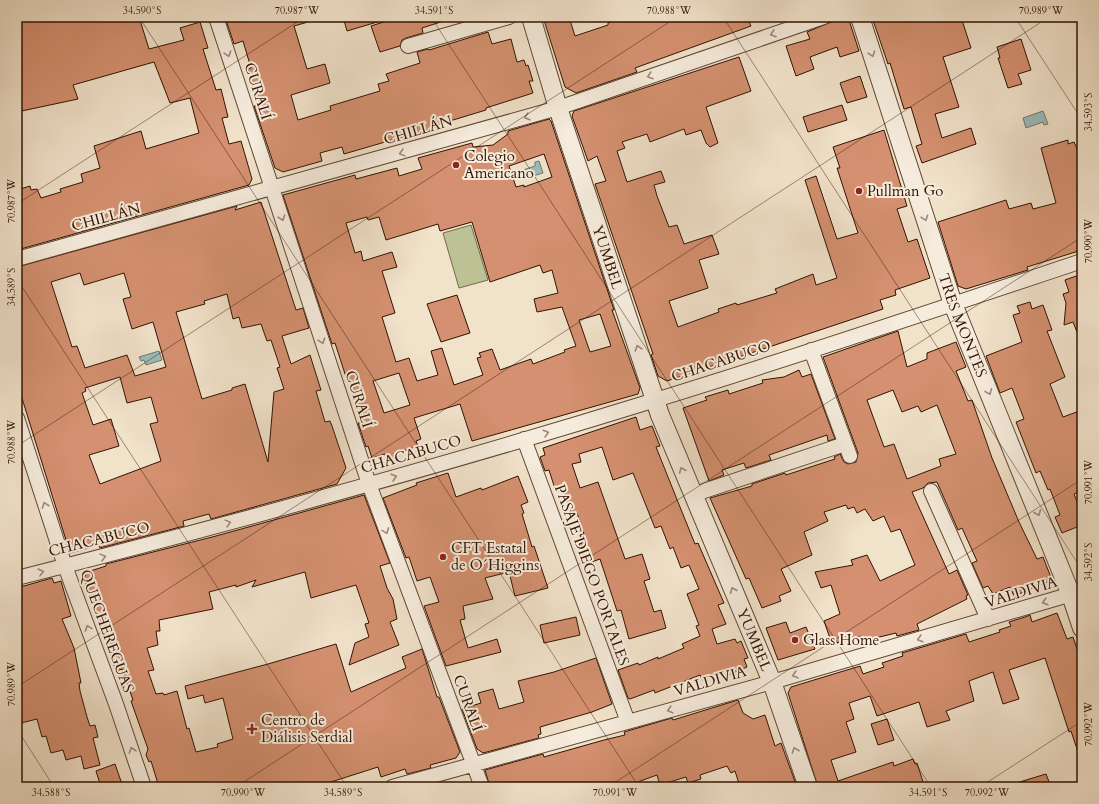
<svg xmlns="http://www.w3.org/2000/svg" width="1099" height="804" font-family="Cardo,serif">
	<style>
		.green { fill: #bdc294; stroke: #766a4a }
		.water { fill: #9cbcbd; stroke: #717872 }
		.building { fill: #d49070; stroke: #301301; fill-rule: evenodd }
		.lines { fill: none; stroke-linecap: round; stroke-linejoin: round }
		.minor-casing { stroke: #604733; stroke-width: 16 }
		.tertiary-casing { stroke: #604733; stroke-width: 20 }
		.minor { stroke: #f6ecdd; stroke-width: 14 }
		.tertiary { stroke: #f6ecdd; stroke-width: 18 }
		.oneway { stroke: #9d8a7a }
		.ticks { fill: none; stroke: #301301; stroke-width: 1; stroke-opacity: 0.45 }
		.poi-dot { fill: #8f2418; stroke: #f6ecdd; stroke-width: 1.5 }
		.labels { text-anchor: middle; stroke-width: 4; stroke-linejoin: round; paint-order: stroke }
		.street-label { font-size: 15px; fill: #301301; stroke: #f6ecdd }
		.poi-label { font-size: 15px; fill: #301301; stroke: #f6ecdd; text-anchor: start }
		.neatline { fill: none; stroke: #301301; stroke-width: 1.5 }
		.ticks-label { font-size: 10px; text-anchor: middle; fill: #301301 }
	</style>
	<rect width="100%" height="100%" fill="#f1e2ca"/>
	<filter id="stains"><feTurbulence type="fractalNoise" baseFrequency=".005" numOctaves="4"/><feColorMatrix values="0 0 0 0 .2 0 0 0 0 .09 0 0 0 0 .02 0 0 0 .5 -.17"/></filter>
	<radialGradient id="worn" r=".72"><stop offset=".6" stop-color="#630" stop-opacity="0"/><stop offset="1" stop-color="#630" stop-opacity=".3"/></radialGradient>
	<path class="green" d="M471 225 488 280 459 288 443 233Z"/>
	<path class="water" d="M1043 111 1048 124 1044 125 1043 122 1026 128 1023 118Z
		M539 161 543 173 526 178 523 170 535 166V162Z
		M159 351 162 360 146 365 144 360 141 361 139 357Z"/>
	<path class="building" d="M17 17H139L149 49 184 40 180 28 200 22 208 48 203 49 216 90 221 89 228 117 222 118 229 144 241 141 252 179 249 185 17 250V190L30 186 31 190 37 189 41 198 61 192 60 189 83 182 81 174 100 168 94 146 141 131 146 149 199 133 190 98 170 103 154 62 73 85 78 99 17 112Z
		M225 17H315V20L294 26 307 69 325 64 330 83 291 95 298 120 331 110 330 106 380 91 378 84 389 81 386 74 420 63 417 52 428 49 429 50 488 32 492 44 511 39 517 62 524 60 526 66 528 65 533 81H529L533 93 486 108V110L440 124V126L344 154 342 147 320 153 322 161 283 172 275 168 254 106 259 105 248 69 251 68 243 41 234 44Z
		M343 17H384V20L347 31Z
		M399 17H446L447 20 422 28 423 33 406 38 402 40 400 46 380 52 371 26Z
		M543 17H569L575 36 608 25V23L624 17H747L751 26 635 68 637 72 576 93 565 87Z
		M843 17H848L859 51 840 57 837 47 810 57 814 69 796 76 786 46 810 39 807 32Z
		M872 17H961L971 48 943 57 959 107 935 114 942 138 971 128 976 144 922 163 916 146 922 144 911 107 904 109 890 63 888 64Z
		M1021 39 1031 70 1018 74 1022 84 1008 88 998 58H1000L997 47Z
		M739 57 751 91 706 107 718 143 710 147 706 143 701 130 686 135 684 129 650 142 647 134 622 142 625 148 617 151 627 182 661 171 665 182 654 185 657 196 669 227 677 225 684 244 712 235 719 254 699 260 708 288 669 301 678 327 719 312 718 309 736 303 737 305 777 293 775 289 813 274 816 285 837 278 805 180 816 176 837 239 858 233 837 168H840L833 147 884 130 907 206 897 209 908 242 917 239 930 278 895 290 896 295 880 300 883 309 667 381 658 376 651 355 653 354 595 184 606 181 597 156 588 161 572 116 574 111Z
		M860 76 867 97 847 103 840 83Z
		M842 105 847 120 808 132 803 117Z
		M549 119 551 121 614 310H612L640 388 638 394 472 441 460 404 414 418 421 439 416 441 418 446 397 453 398 458 387 462 385 454 372 458 368 446 366 447 358 423 362 422 348 376 346 377 335 343 332 344 283 195 355 175 356 179 397 168 399 176 422 169 418 158 472 143 473 147 493 145 508 134V131ZM544 154 552 177 524 187V185L516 187 509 166ZM367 217 368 220 379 217 386 240 438 224 440 231 472 222 490 282 540 265 543 273 552 270 558 293 534 299 537 312 562 307 576 346 564 350 565 352 533 364 531 359 500 370 492 349 479 353 481 357 477 358 483 375 454 385 442 348 431 351 438 375 417 381 409 358 396 362 382 317 395 313 382 271 397 267 392 252 363 261 361 251 355 253 346 223ZM600 314 611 346 590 352 579 320ZM399 373 410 405 384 413 373 381Z
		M1068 140V144L1074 142 1078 151 1080 164 1082 163V250L1027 267 1028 270 966 289 958 286 938 222 1006 200 1009 209 1031 203 1033 209 1056 203 1041 148Z
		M261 202 296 310 303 308 309 328 282 336 291 364 310 355 321 390 316 391 325 422 330 421 332 426 346 468 337 484 211 519 209 514 183 521 184 526 100 548 99 545 70 553 17 382V267L237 206 235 210ZM80 273 84 285 124 273 131 297 123 299 132 329 153 322 166 367 135 376 127 355 85 368 77 346 72 347 51 282ZM227 294 233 319 239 317 242 328 261 324 267 341 271 340 280 367 277 368 284 389 274 392 268 462 245 384 232 388V390L202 399 176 312 205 304 204 301ZM120 377 127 403 151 397 158 422 150 424 161 461 100 484 89 455 119 446 111 419 93 425 82 393 86 391 85 388Z
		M1082 274V342H1081L1073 322 1064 325 1066 303 1063 294 1069 292 1065 280Z
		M457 295 470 333 441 342 427 304Z
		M1030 302 1032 309 1043 305 1052 330 1047 331 1065 377 1050 384 1063 417 1082 410V491L1074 494 1082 514V525L1062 533 1055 517 1060 515 1050 489 1048 490 1040 471 1036 473 1016 422 1024 419 1012 388 1000 393 986 356 1022 342 1013 315 1020 313 1017 306Z
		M898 331 907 367 927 359V353L956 342 966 367 956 371 968 401 972 400 992 458 1019 522 1037 559 1043 557 1052 580 1014 596 1010 587 993 594 988 586 983 588 972 563 977 561 962 528 958 530 937 482 928 483 923 488 912 492 949 574 957 570 968 595 966 596 967 599 917 624 919 630 897 636 896 633 863 641 862 636 832 644 824 621 840 614 831 585 821 588 815 572 853 565 851 560 867 555 880 581 915 565 900 529 891 532 884 516 873 521 865 509 857 513 854 507 848 509 846 505 824 512 828 521 804 532 812 555 781 569 791 591 779 596 781 601 762 608 749 578 746 579 710 498 752 486V484L785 473 786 475 835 459 834 457 840 454 844 462 848 464 856 462 858 453 823 357ZM893 390 902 412 918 406 921 412 937 405 956 454 939 459 941 466 907 479 894 444 884 447 867 400Z
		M799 370 802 377 811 374 835 439 828 441 827 435 769 455 771 460 746 468 744 463 722 470 724 475 709 481 683 408 707 400 705 397 728 390 729 394 763 383 762 380 784 377Z
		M636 417 640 430 652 426 660 446 656 447 680 507 695 544 698 543 724 603 718 605 726 624 712 629 717 644 735 639 737 643 741 641 748 658 744 659 747 667 724 677 722 671 702 680 700 675 655 693 654 690 630 699 628 698 618 670 638 663 639 665 658 657V659L684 648 682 644 700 636 696 626 699 625 687 594 699 589 689 565 681 568 673 547 670 549 661 526 655 528 633 473 613 480 602 447 579 454 581 462 572 464 580 488 598 482 625 559 642 554 650 579 644 581 654 612 661 610 666 628 629 639 621 610 617 611 600 559 586 564 579 544 582 543 580 535 584 534 577 513 572 515 564 490 556 492 549 470 545 471 540 457 545 455 543 448Z
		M448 473 456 497 481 488 482 490 518 476 528 502 521 505 524 513 522 514 532 547 534 546 548 588 515 596 509 572 485 578 493 599 463 606 465 619 460 620 468 648 497 639 501 652 446 666 424 606 439 602 430 577 417 581 409 557 406 558 383 498 417 485 416 483Z
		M364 495 390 563 380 566 387 588 393 599 397 619 390 622 399 645 349 665 355 643 369 637 365 624 369 623 356 585 311 598 305 572 252 587 256 580 236 587V585L209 592 213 609 159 620 160 631H156L158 645 147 648 154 670 148 671 156 694 163 693 164 695 177 691 187 729 189 728 196 752 218 747 217 744 233 739 223 698 205 703 203 695 188 699 185 686 268 664 336 644 351 692 406 668 402 657 422 649 437 697H439L460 752 456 758 430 765 431 768 407 774 405 769 381 777 378 767 331 782 332 787H159L151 761 149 762 146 755 148 749 131 701 133 700 122 669 116 671 84 578 87 572 106 566V564L216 536Z
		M52 578 54 583 61 581 71 616 62 619 74 648 81 683H79L80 691 87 717 90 726 95 725 98 737 93 738 100 765 84 769 81 756 66 760 63 750 51 753 46 736 42 737 37 719 17 724V588Z
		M1057 613 1067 639 1073 637 1082 664V757L1080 758 1071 731 1069 732 1045 658 1009 670 1019 699 1003 704 993 672 969 681 974 701 946 711 950 720 927 727 919 702 877 716 870 696 849 703 854 719 846 722 856 752 831 760 838 781 893 762 894 766 913 759 915 764 917 763 924 785 918 787H818L788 693 791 687 860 666 863 674 884 667 882 663 903 656 902 653 966 634 969 642 1000 632 999 630 1011 626 1009 622 1025 617 1030 615 1032 622Z
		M576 617 580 635 544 643 540 625Z
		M786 622 790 633 806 627 815 649 778 660 766 628Z
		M596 658 612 704 592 712 540 727 541 734 538 735 539 738 483 753 477 749 462 709 481 703 478 693 493 689 499 709 524 702 518 681 554 672Z
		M738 700 743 713 753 719 765 715 775 746 781 743 797 787H740L735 771 731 773 727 766 700 775 701 779 688 783 686 777 660 785 657 775 624 787H490L485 770 543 754 544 757 604 740 625 735 624 732 672 718 673 720Z
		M887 719 894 740 878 745 871 724Z
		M115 764 123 787H101L96 771Z
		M1046 774 1051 787H1013V784Z"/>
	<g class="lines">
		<g class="minor-casing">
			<path id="minor" d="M216 17 369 484 482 787
				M408 46 509 17
				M17 259 558 108 824 17
				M811 350 850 456
				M17 418 65 566 116 704 144 787
				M524 439 628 722
				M931 491 988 619
				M692 495 845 444
				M17 578C230 524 442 466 652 401 796 357 939 309 1082 261
				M392 787 772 682 1082 591"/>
		</g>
		<g class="tertiary-casing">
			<g id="tertiary">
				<path id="s1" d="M531 17 558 108 660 415 772 682 808 787"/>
				<path id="s2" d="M860 17 953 304 1071 595 1082 628"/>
			</g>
		</g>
		<use href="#minor" class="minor"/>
		<use href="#tertiary" class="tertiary"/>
	</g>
	<defs><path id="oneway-chevron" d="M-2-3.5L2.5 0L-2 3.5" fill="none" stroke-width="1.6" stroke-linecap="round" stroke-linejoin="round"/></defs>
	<g class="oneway">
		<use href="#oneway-chevron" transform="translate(773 34) rotate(161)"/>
		<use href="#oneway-chevron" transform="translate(228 54) rotate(72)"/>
		<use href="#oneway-chevron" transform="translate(872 54) rotate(72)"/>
		<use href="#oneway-chevron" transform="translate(650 76) rotate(161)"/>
		<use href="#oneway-chevron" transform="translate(527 117) rotate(164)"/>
		<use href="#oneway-chevron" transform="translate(402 153) rotate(165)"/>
		<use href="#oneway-chevron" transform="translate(282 218) rotate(72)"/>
		<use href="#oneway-chevron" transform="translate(925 218) rotate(72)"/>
		<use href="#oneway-chevron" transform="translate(322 341) rotate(72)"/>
		<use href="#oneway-chevron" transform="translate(638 348) rotate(-108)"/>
		<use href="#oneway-chevron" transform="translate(989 392) rotate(68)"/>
		<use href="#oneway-chevron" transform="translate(546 433) rotate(-16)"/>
		<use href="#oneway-chevron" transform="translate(682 470) rotate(-113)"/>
		<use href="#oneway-chevron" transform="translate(394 477) rotate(-16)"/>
		<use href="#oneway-chevron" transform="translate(45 505) rotate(-109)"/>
		<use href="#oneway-chevron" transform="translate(1038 513) rotate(68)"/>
		<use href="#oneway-chevron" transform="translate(228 523) rotate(-15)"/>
		<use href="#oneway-chevron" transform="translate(386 531) rotate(70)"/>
		<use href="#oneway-chevron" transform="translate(103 557) rotate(-15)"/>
		<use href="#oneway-chevron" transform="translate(41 572) rotate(-14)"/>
		<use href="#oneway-chevron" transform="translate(733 590) rotate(-113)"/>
		<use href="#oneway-chevron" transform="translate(1045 602) rotate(163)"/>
		<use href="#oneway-chevron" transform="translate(88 628) rotate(-110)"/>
		<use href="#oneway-chevron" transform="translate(920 639) rotate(164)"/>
		<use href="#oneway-chevron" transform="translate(795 675) rotate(164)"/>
		<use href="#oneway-chevron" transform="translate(670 710) rotate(164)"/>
		<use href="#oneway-chevron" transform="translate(132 750) rotate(-109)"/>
		<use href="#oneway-chevron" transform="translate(795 750) rotate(-109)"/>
	</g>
	<path class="ticks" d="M139 17 639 787M431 17 931 787M723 17 1082 570M1015 17 1082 120M17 204 305 17M17 279 347 787M17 446 677 17M17 687 1049 17M17 729 54 787M236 787 1082 237M608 787 1082 479M980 787 1082 721"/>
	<g class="poi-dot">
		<circle cx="456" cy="165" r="4"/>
		<circle cx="859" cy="191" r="4"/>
		<circle cx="443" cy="557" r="4"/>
		<circle cx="795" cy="640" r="4"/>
		<path d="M250 723h4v4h4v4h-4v4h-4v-4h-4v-4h4z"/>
	</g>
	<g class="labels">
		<g class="street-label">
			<text transform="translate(258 91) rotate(72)" y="5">CURALÍ</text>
			<text transform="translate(418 130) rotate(-16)" y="5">CHILLÁN</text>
			<text transform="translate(106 217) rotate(-15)" y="5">CHILLÁN</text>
			<text dy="5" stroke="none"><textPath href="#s1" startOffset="252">YUMBEL</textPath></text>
			<text dy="5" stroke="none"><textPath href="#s2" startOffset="325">TRES MONTES</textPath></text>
			<text transform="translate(721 361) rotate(-18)" y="5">CHACABUCO</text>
			<text transform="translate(359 399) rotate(72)" y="5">CURALÍ</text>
			<text transform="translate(411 454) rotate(-16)" y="5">CHACABUCO</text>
			<text transform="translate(99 539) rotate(-14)" y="5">CHACABUCO</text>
			<text transform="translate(592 575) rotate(70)" y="5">PASAJE DIEGO PORTALES</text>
			<text transform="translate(1021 592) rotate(-17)" y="5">VALDIVIA</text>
			<text transform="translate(107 631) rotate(70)" y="5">QUECHEREGUAS</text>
			<text dy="5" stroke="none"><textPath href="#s1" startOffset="662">YUMBEL</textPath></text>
			<text transform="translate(710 681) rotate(-16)" y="5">VALDIVIA</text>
			<text transform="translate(468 703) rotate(70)" y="5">CURALÍ</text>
		</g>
		<g class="poi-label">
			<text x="464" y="161">Colegio<tspan x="464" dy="17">Americano</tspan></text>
			<text x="867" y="196">Pullman Go</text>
			<text x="451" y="553">CFT Estatal<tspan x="451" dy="17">de O´Higgins</tspan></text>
			<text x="803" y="645">Glass Home</text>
			<text x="261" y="725">Centro de<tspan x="261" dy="17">Diálisis Serdial</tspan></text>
		</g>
	</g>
	<rect width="1099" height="804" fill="none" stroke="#f1e2ca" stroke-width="44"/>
	<rect x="22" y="22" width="1055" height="760" class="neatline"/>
	<g class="ticks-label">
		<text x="142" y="14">34.590°S</text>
		<text x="297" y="14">70.987°W</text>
		<text x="434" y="14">34.591°S</text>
		<text x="669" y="14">70.988°W</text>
		<text x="1041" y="14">70.989°W</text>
		<text transform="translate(1088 112) rotate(-90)" y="4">34.593°S</text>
		<text transform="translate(11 201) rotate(-90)" y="4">70.987°W</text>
		<text transform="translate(1088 241) rotate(-90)" y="4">70.990°W</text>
		<text transform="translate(11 287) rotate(-90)" y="4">34.589°S</text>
		<text transform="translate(11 442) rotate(-90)" y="4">70.988°W</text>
		<text transform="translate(1088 482) rotate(-90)" y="4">70.991°W</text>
		<text transform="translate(1088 562) rotate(-90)" y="4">34.592°S</text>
		<text transform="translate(11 684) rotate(-90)" y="4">70.989°W</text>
		<text transform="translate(1088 724) rotate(-90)" y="4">70.992°W</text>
		<text x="51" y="796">34.588°S</text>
		<text x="243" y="796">70.990°W</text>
		<text x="343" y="796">34.589°S</text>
		<text x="615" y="796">70.991°W</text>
		<text x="928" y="796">34.591°S</text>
		<text x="987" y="796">70.992°W</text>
	</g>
	<rect width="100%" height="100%" filter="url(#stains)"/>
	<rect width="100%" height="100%" fill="url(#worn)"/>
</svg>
